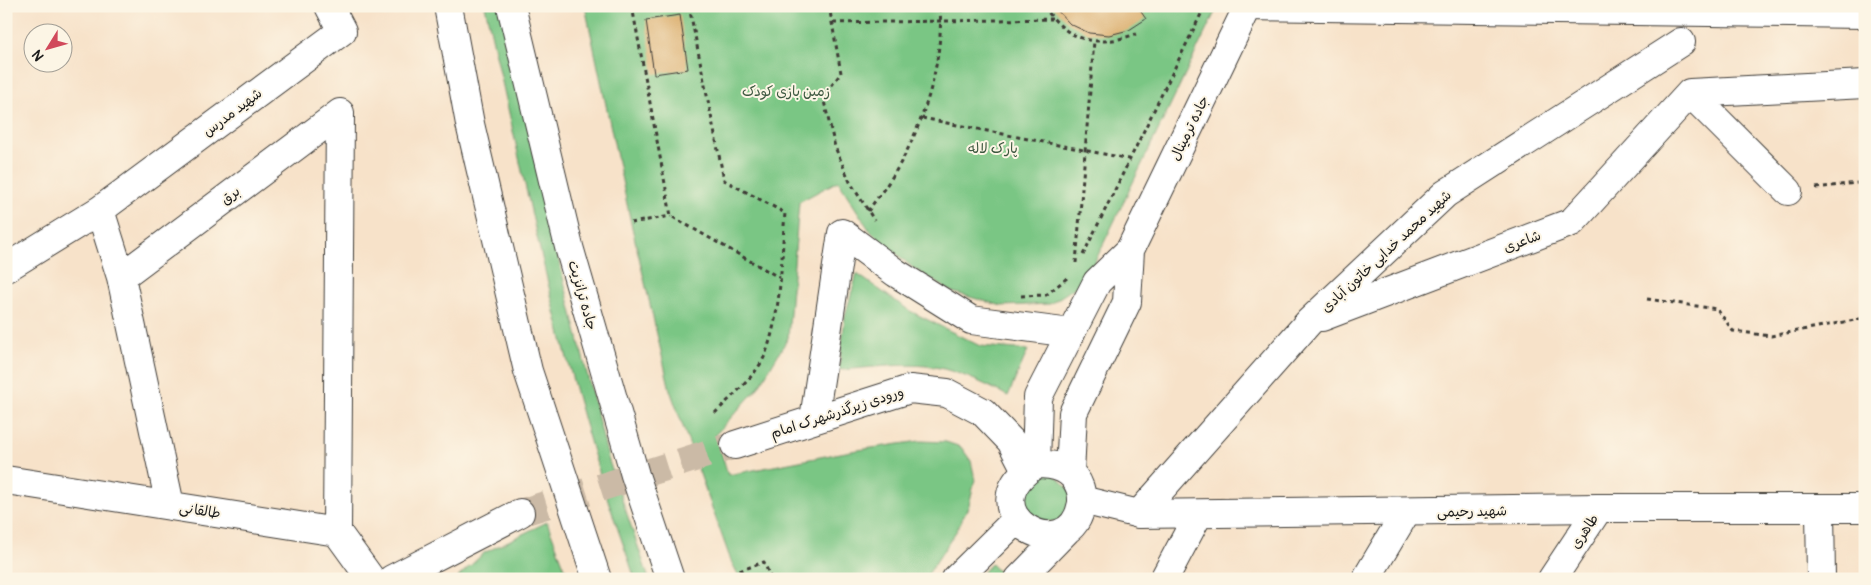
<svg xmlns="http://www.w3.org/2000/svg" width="1871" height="585" font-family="Pangolin,'Playpen Sans Arabic',sans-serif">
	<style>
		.green { fill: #7ac684; stroke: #4b7150 }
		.building { fill: #d8a864 }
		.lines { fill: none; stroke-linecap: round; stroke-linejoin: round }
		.minor-tunnel { stroke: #cbbaa6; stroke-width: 28; stroke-dasharray: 28 14; stroke-linecap: butt }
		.minor-casing { stroke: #3d3a36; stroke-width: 30 }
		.major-casing { stroke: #3d3a36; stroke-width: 30 }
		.path { stroke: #3d3a36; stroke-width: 3; stroke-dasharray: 4 4; stroke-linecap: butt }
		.minor { stroke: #fff; stroke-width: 28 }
		.major { stroke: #fff; stroke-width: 28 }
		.labels { text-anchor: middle; stroke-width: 4; stroke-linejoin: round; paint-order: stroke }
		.park-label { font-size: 14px; fill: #3d5840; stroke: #fcf5e5 }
		.street-label { font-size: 14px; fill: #1c1c1c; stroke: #fcf5e5 }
	</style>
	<rect width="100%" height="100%" fill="#fcf5e5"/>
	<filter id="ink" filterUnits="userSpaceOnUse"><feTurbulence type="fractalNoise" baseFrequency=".02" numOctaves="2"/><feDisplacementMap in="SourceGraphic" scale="10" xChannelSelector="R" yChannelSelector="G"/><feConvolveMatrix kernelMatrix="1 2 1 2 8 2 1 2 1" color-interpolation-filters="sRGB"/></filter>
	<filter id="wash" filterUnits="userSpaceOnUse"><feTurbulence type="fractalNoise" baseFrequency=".0096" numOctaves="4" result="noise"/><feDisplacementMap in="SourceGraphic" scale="20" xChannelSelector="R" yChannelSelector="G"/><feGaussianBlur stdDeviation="1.12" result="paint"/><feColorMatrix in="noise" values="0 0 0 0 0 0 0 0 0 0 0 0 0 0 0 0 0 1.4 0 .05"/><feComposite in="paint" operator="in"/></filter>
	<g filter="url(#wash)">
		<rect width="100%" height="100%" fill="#f7e2c9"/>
		<path class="green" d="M485 6H501L548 217 608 458 649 579H635C624 545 611 512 601 478 553 323 521 164 485 6Z
			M585 6H1218L1086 280 1050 304 1002 306 952 292 913 268 870 231 838 181 799 202 788 338 758 388 716 434 728 475 851 451 920 441 946 442 961 447 971 461 975 479 969 505 957 530 925 579H740L731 561 670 390 631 223Z
			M857 274 910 311 980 346 1028 350 1008 396C987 385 966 375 944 369 912 361 871 368 839 370L845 316Z
			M1049 469 1074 494 1064 521 1027 522 1018 487Z
			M547 522 569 579H456L484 553Z
			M991 564 1002 575 997 579H977Z"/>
		<g id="blocks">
			<path class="building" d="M1053 6H1137L1146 19 1129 30 1109 35 1089 33 1070 24Z
				M680 15 688 69 654 74 646 20Z"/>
		</g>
	</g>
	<g filter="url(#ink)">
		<use href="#blocks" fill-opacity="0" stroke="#3d3a36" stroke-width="1"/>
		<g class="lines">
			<path class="minor-tunnel" d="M520 513 735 445"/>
			<g class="minor-casing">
				<path id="minor" d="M1245 6 1865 14
					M1690 93 1865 84
					M1690 93 1788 191
					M100 210 342 31 329 6
					M6 268 100 210 121 277 170 505
					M121 277 340 113
					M1322 317 1572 222 1690 93
					M814 419 842 233 896 273 971 320 1071 333
					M735 445 910 389 947 393 983 412 1011 441 1026 470
					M6 480 337 532 371 579
					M1820 508 1821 579
					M1139 514 1309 322 1445 194 1681 42
					M337 532 340 113
					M392 579 520 513
					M1164 579 1198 515
					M1366 579 1406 512
					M1552 579 1599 508"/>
			</g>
			<g class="major-casing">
				<path id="major" d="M448 6 470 124 528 371 597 579
					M511 6 569 247 635 475 670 579
					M1036 464 1038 397 1097 282 1130 250 1248 6
					M1036 464C1055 464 1073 468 1080 488 1082 494 1083 501 1081 507 1067 571 963 512 1036 464Z
					M1070 473 1073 413 1127 302 1130 250
					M1082 500 1139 514 1599 508H1865
					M956 579 1017 519
					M1019 579 1069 528"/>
			</g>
			<path class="path" d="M632 6 671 216 780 278
				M689 6 724 180 785 213C781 260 782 311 765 355 757 375 730 398 715 413
				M829 6 841 73 823 97 835 147 850 182 874 220
				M1044 6C1067 42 1097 48 1136 34
				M833 23 1052 19
				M922 118 1129 159
				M1816 188 1865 182
				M868 211C876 199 886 187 894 174 923 127 944 62 940 6
				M631 223 671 216
				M1083 255 1205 6
				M1076 263 1094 41
				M1021 296 1046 295 1067 278
				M1647 299 1717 309 1733 331 1771 336 1865 318
				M717 579 764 562 771 579"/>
			<use href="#minor" class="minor"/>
			<use href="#major" class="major"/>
		</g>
	</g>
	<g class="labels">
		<g class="park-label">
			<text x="786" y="96">زمین بازی کودک</text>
			<text x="993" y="153">پارک لاله</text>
		</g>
		<g class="street-label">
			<text transform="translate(232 112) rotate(-37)" y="5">شهید مدرس</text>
			<text transform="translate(1189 128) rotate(-64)" y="5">جاده ترمینال</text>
			<text transform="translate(230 195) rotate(-37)" y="5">برق</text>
			<text transform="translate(1522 241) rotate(-21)" y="5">شاعری</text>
			<text transform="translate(1386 251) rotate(-43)" y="5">شهید محمد خدایی خاتون آبادی</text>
			<text transform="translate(583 295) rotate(74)" y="5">جاده ترانزیت</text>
			<text transform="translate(837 412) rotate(-18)" y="5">ورودی زیرگذرشهرک امام</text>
			<text transform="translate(200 510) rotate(9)" y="5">طالقانی</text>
			<text transform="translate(1472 511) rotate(-1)" y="5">شهید رحیمی</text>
			<text transform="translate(1584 531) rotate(-56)" y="5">طاهری</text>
		</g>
	</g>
	<rect width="1871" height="585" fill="none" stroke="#fcf5e5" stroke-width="25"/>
	<g transform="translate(48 48) rotate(233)"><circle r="24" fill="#fcf5e5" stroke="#a29e95"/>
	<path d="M0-4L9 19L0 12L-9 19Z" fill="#d1495b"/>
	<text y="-8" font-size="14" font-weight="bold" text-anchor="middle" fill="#1c1c1c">N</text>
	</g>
</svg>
